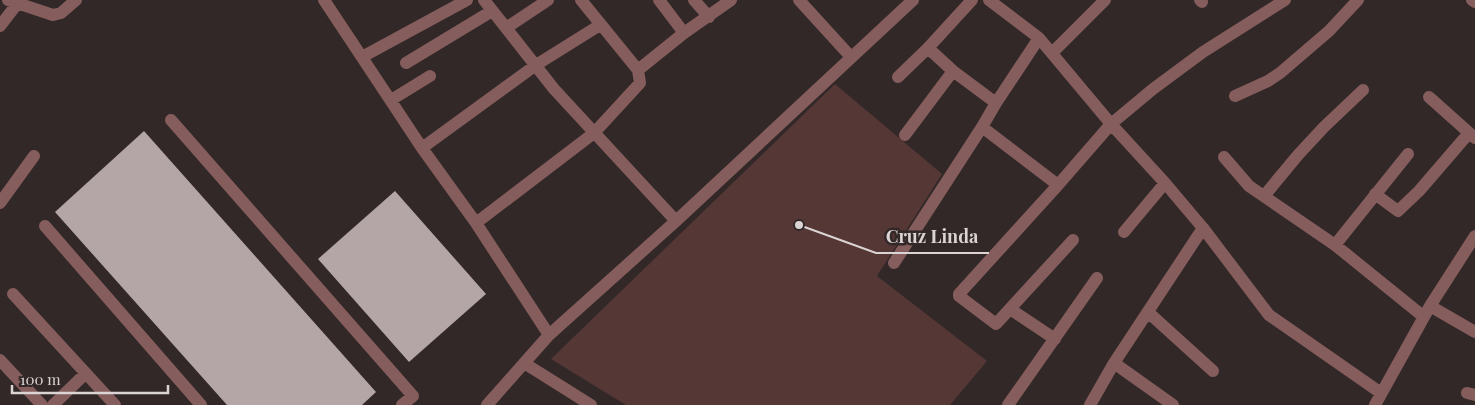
<svg xmlns="http://www.w3.org/2000/svg" width="1475" height="405" font-family="'Playfair Display',serif">
	<style>
		.green { fill: #553736 }
		.building { fill: #b4a6a6 }
		.lines { fill: none; stroke-linecap: round; stroke-linejoin: round }
		.minor { stroke: #855d5c; stroke-width: 12 }
		.leader { fill: none; stroke: #dbd4d4; stroke-width: 2 }
		.callout-dot { fill: #dbd4d4; stroke: #332828; stroke-width: 2 }
		.callout-label { font-size: 18px; text-anchor: middle; font-weight: bold; fill: #dbd4d4; stroke: #332828; stroke-width: 5; stroke-linejoin: round; paint-order: stroke }
	</style>
	<rect width="100%" height="100%" fill="#332828"/>
	<path class="green" d="M835 84 942 174 877 276 987 361 950 405H626L551 359Z"/>
	<path class="building" d="M144 131 376 392 362 405H227L55 212Z
		M395 191 486 294 409 362 318 259Z"/>
	<g class="lines">
		<path class="minor" d="M8 0 53 15 61 13 76 0
			M324 0 422 148 476 223 549 335
			M484 0 554 89 676 221
			M659 0 684 33
			M694 0 709 17
			M799 0 851 57
			M989 0 1039 38 1111 124 1165 183 1203 228 1269 315 1381 393
			M1200 0 1202 2
			M1472 0 1475 2
			M0 26 20 0
			M506 28 548 0
			M928 48 953 71 996 103
			M1052 53 1105 0
			M362 57 467 0
			M406 63 492 11
			M638 70 684 33 731 0
			M898 77 928 48 972 0
			M1235 96 1268 81 1280 73 1329 31 1358 0
			M1429 97 1475 138
			M391 100 430 76
			M171 120 413 396 402 405
			M982 127 1058 185
			M905 135 953 71
			M422 148 536 65 600 25
			M1224 157 1249 186 1335 245 1424 317
			M1375 194 1398 211 1419 191 1469 133
			M1264 196 1298 155 1324 127 1363 90
			M0 203 34 156
			M476 223 594 133 640 83 638 70 581 0
			M45 226 201 405
			M1124 232 1165 183
			M1073 240 996 324 959 296V294L1058 185 1111 124 1153 89 1203 52 1285 0
			M1335 245 1408 154
			M894 263 982 127 996 103 1039 38
			M13 294 115 405
			M1430 306 1475 332
			M1010 309 1055 339
			M1149 313 1213 371
			M0 360 42 405
			M524 363 591 405
			M1114 363 1173 405
			M1467 393 1475 395
			M53 405 85 374
			M487 405 549 335 676 221 913 0
			M1008 405 1097 278
			M1090 405 1114 363 1203 228
			M1375 405 1430 306 1475 236"/>
	</g>
	<path class="leader" d="M799 225L876 253H989"/>
	<circle class="callout-dot" cx="799" cy="225" r="5"/>
	<g class="callout-label">
		<text x="932" y="243">Cruz Linda</text>
	</g>
	<path d="M12 385v8h156v-8" fill="none" stroke="#dbd4d4" stroke-width="2.5"/>
	<text x="20" y="385" font-size="15" fill="#dbd4d4" stroke="#332828" stroke-width="4" paint-order="stroke">100 m</text>
</svg>
